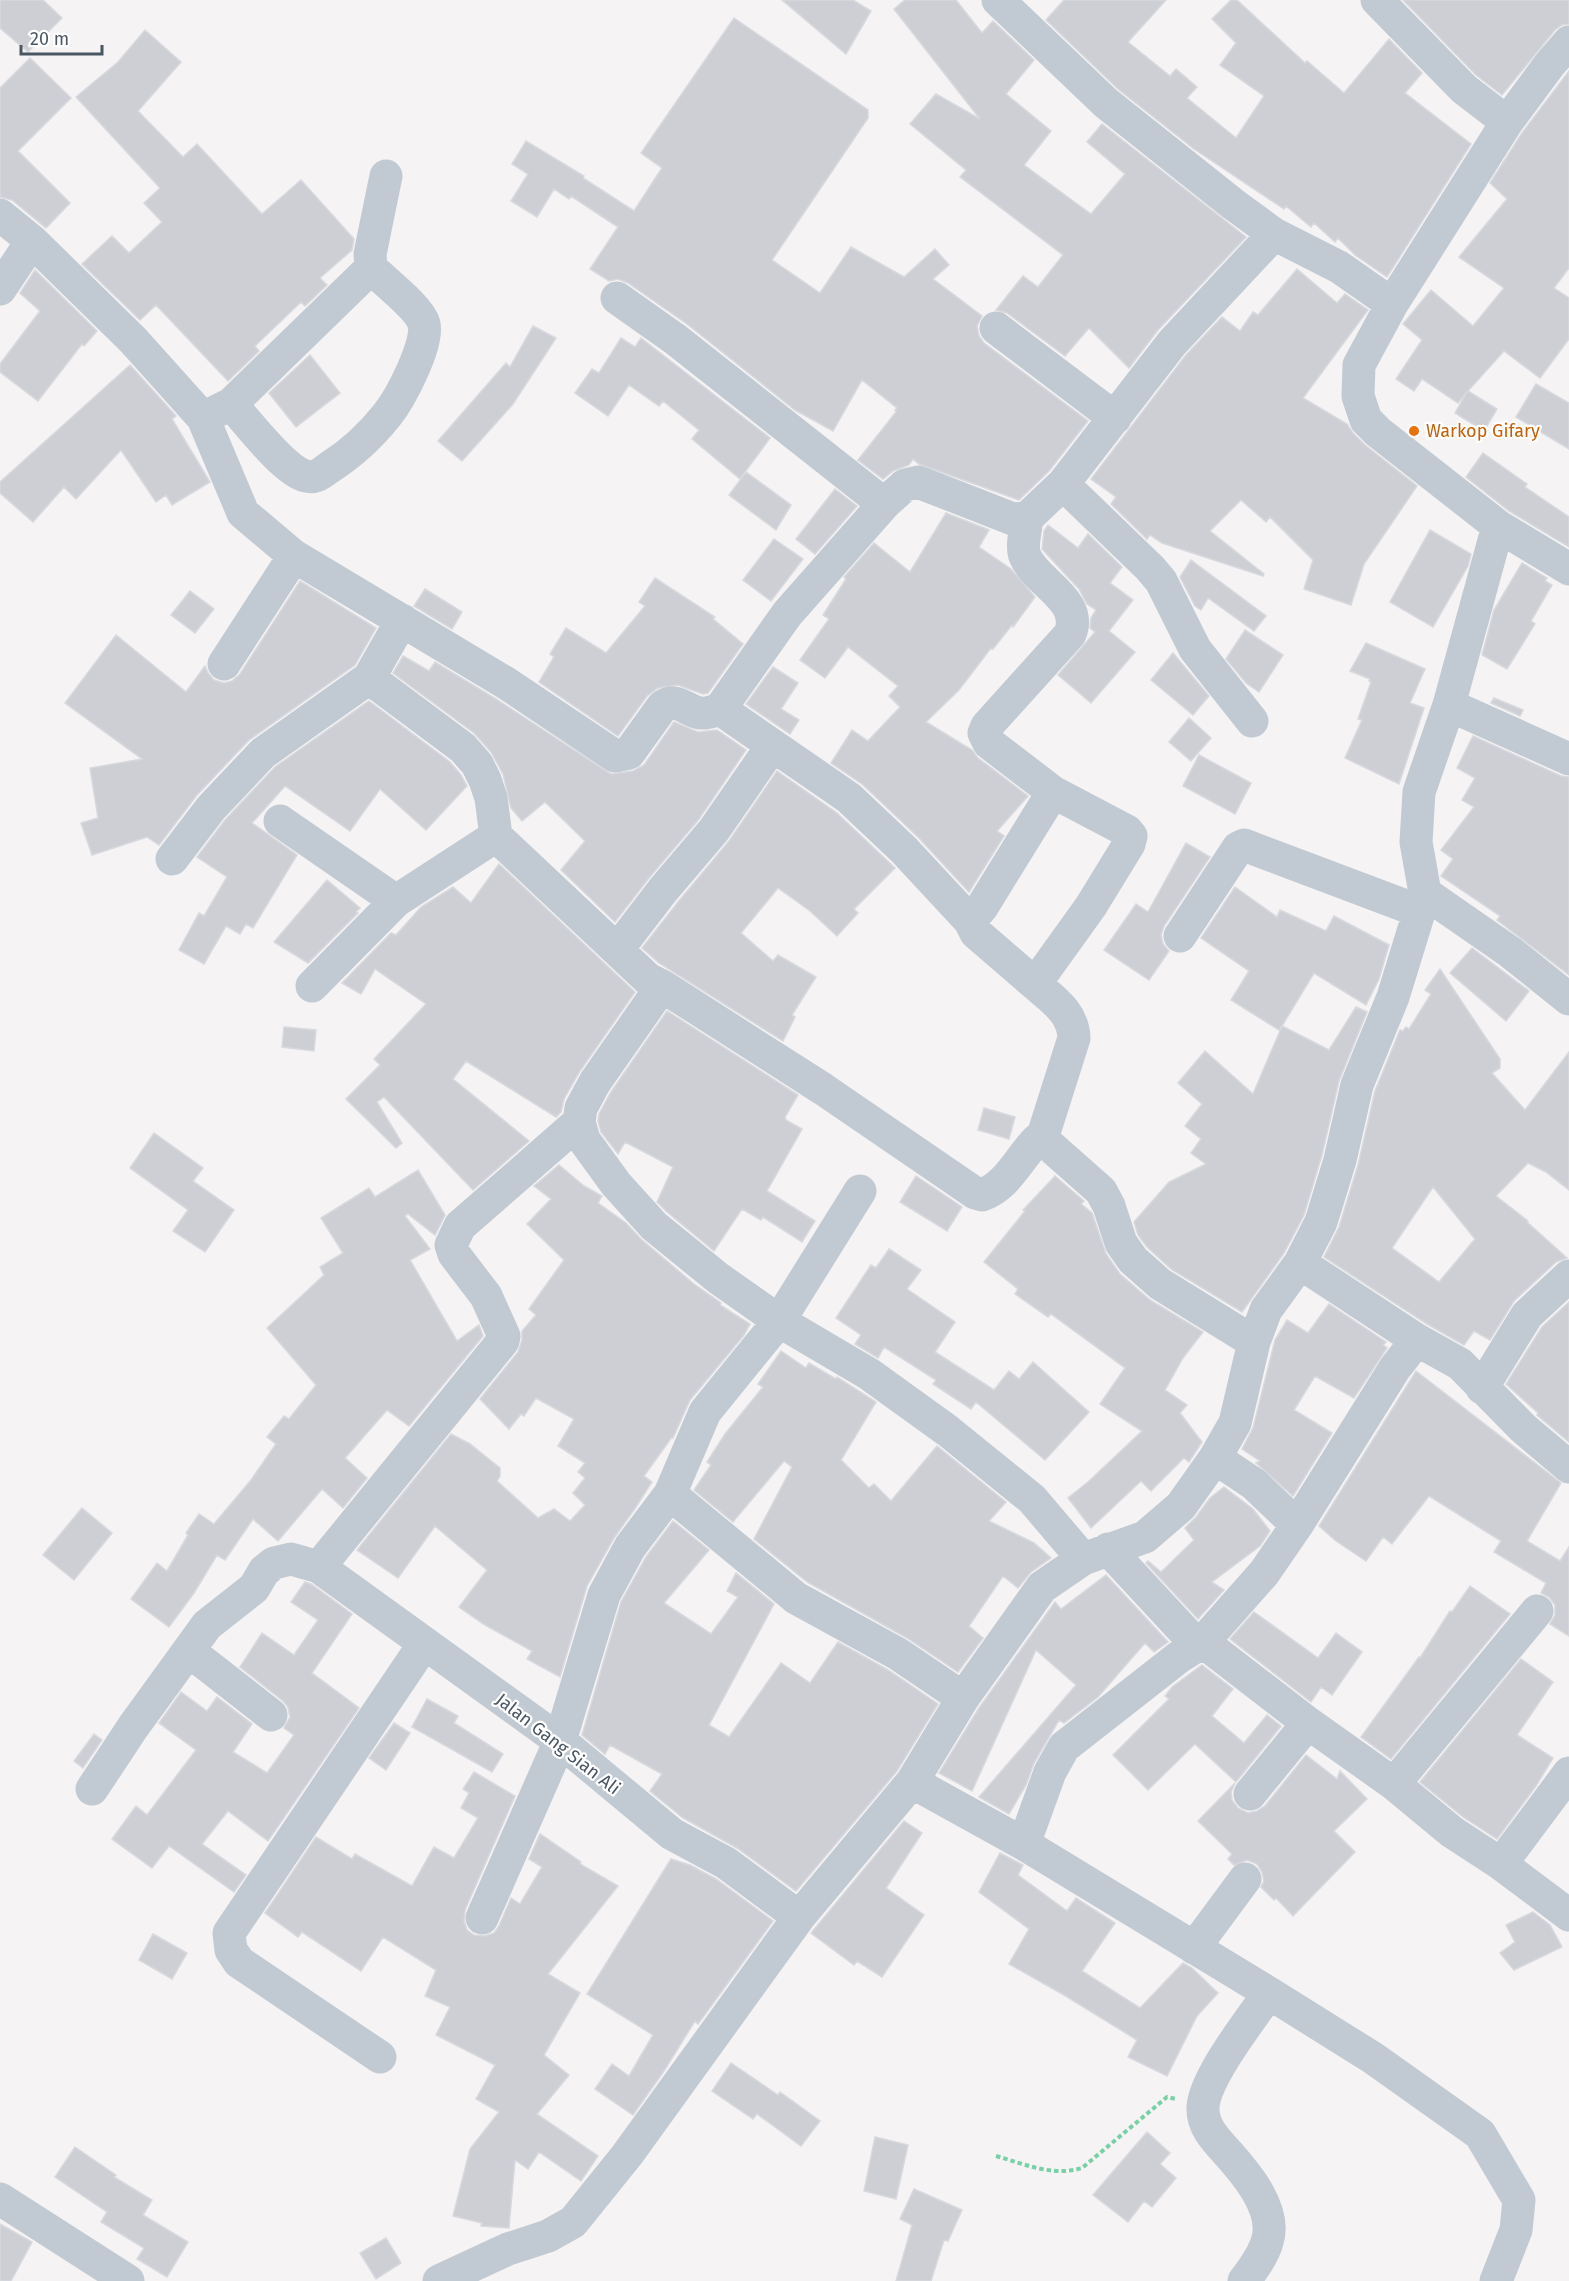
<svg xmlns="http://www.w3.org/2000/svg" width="1569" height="2281" font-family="'Fira Sans',sans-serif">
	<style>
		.building { fill: #cdcfd5; stroke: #d7d9de; stroke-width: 1.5; fill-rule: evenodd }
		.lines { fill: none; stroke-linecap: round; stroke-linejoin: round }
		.path { stroke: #7ad0a6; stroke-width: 4; stroke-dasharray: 4.5 3; stroke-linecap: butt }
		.minor { stroke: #c1cad2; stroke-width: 33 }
		.food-dot { fill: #e8710a; stroke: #fff; stroke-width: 2 }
		.labels { text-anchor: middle; stroke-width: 4.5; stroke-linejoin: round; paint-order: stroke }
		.food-label { font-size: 18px; fill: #c56008; stroke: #fff; text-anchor: start }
		.street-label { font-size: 18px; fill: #4a5661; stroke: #fff }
	</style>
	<rect width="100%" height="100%" fill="#f5f3f3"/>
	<path class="building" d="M0 0H43L62 18 28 52 0 28Z
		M782 0H853L871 11 846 54Z
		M905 0H956L982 33 993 21 1034 60 1006 94 1051 131 1024 165 1091 214 1125 174 1087 142 1102 124 1246 237 1158 330 1129 368 1089 328 1065 356 1007 313 996 310 1023 276 1038 287 1063 255 960 177 966 170 910 124 936 94 980 119 894 9Z
		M1064 0H1166L1128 42 1170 76 1176 69 1197 87 1187 98 1236 138 1264 96 1220 65 1236 43 1212 19 1231 0H1237L1305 63 1307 61 1344 93 1389 39 1422 73 1405 93 1471 144 1387 277 1355 255 1338 238 1335 242 1314 223 1311 227 1286 206 1284 209 1194 149 1118 89 1046 20Z
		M1403 0H1569V24L1562 25 1555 30 1502 95 1476 75Z
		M734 18 868 110V118L772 260 820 293 851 247 904 277 935 249 949 265 933 279 982 316 977 326 979 336 984 343 1088 421 1049 471 1019 500 919 464 913 459 909 465 893 471 883 479 858 460 896 412 895 410 897 408 862 380 833 431 795 410 687 324 628 283 618 279 609 281 590 269 618 227 571 196 569 199 554 189 537 217 511 201 528 174 512 164 526 141 584 176 583 178 634 211 662 168 641 153Z
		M145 30 181 62 138 111 183 157 197 144 262 214 301 180 354 239 352 250 320 278 327 285 305 306 301 302 255 346 259 351 228 381 156 305 140 320 82 264 112 236 129 253 162 222 144 203 160 188 76 97 118 62Z
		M30 58 71 98 18 151 70 203 46 228 12 200 0 197V88Z
		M1569 71V268L1554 288 1569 298V339L1540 378 1504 351 1468 391 1497 409 1484 431 1455 413 1467 392 1458 403 1422 379 1414 391 1396 379 1422 340 1403 324 1431 290 1473 326 1504 288 1459 257 1507 199 1490 183 1522 133Z
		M1297 269 1337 303 1345 294 1368 310 1303 398 1347 424 1353 433 1365 445 1417 486 1364 564 1351 605 1304 589 1313 560 1270 517 1266 522 1241 500 1210 531 1264 574 1263 576 1162 543 1150 535 1147 539 1111 504 1116 497 1091 479 1186 355 1222 317 1240 331 1253 312 1258 315Z
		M35 270 97 331 84 346 82 344 38 401 0 372V364L40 311 20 293Z
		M533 326 556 338 513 404 462 461 438 441 506 363 510 367Z
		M621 338 635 347 641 338 770 438 740 479 692 439 699 430 663 401 659 406 629 385 608 416 575 393 592 369 599 373Z
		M310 355 340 393 296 427 269 393Z
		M130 365 176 416 172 419 210 482 172 505 166 495 156 502 121 450 76 499 64 487 33 522 0 493V482Z
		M1536 384 1569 403V449L1516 417Z
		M1483 453 1527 484 1525 487 1569 517V547L1509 511 1466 477Z
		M746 472 791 505 776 530 729 495Z
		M835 489 857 506 815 554 796 539Z
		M946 513 989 530 979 547 1011 569 1035 597 1013 627 1012 625 993 649 991 648 959 690 926 722 972 750 978 758 1028 796 997 831 1004 836 969 892 918 837 862 784 831 763 852 730 868 741 900 707 889 696 898 686 848 647 825 678 800 660 829 619 823 615 846 579 844 577 874 543 910 572Z
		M1048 525 1078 548 1088 534 1122 567 1110 583 1133 600 1109 631 1135 652 1091 703 1058 675 1095 632 1090 628 1091 618 1096 610 1087 604 1079 589 1042 549 1044 531Z
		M1430 530 1471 554 1468 566 1433 627 1390 602Z
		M774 539 803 559 771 601 743 580Z
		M1191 560 1266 616 1254 631 1208 598 1201 610 1195 606 1180 577Z
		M1522 563 1547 578 1545 581 1552 585 1531 621 1535 624 1507 669 1482 655 1494 610Z
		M655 578 715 617 713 619 743 644 708 693 703 694 678 685 658 688 647 696 618 736 539 682 554 657 550 654 566 628 606 653 645 606 639 602Z
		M300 581 376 628 355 665 249 740 197 795 159 845 147 837 92 855 81 823 98 818 90 768 142 759 65 703 116 635 186 692 205 666 208 673 214 680 224 683 232 681 240 674Z
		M425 589 462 612 452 629 414 606Z
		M190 591 214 609 195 633 171 615Z
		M1245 630 1283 655 1259 692 1246 683 1226 659Z
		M1366 643 1425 669 1410 703 1424 708 1399 784 1345 758 1362 720 1358 719 1371 682 1369 681 1370 679 1350 671Z
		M1173 653 1209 696 1193 715 1151 680Z
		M403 656 429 671 435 662 496 699 611 774 633 771 644 765 674 722 698 732 717 730 746 750 699 819 649 878 615 922 561 870 585 841 545 802 522 821 511 808 503 774 491 752 474 733 393 673Z
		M773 667 798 683 781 709 799 720 790 734 746 704Z
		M1494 698 1523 710 1520 716 1491 703Z
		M369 701 450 762 461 775 467 786 426 830 380 789 350 831 285 786 252 823 297 855 253 928 246 924 240 934 226 926 204 964 179 950 199 913 204 916 227 877 197 857 225 820 275 767Z
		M1189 718 1211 738 1191 761 1169 742Z
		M1473 736 1561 776 1569 777V975L1497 920 1500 916 1441 876 1453 859 1441 850 1474 807 1462 800 1475 778 1457 768Z
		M1199 755 1251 783 1235 814 1183 786Z
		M777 771 837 813 895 868 854 909 858 913 837 936 810 911 778 888 741 933 773 961 778 955 816 977 792 1015 795 1017 783 1041 659 963 642 948 678 902 729 841Z
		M1186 843 1210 857 1164 926 1161 935 1163 944 1169 951 1149 980 1104 950 1136 904 1148 912Z
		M499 864 635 992 580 1071 564 1099 561 1112 556 1117 466 1061 453 1079 529 1141 473 1190 384 1097 377 1102 402 1143 396 1148 346 1099 380 1065 374 1059 426 1004 375 969 361 994 342 983 391 933 396 935 421 907 453 887 471 903Z
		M327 880 360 908 356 912 358 913 308 963 274 942Z
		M1235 887 1277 917 1280 910 1326 931 1334 916 1389 945 1379 979 1366 1005 1314 973 1282 1026 1329 1050 1356 1007 1367 1012 1339 1081 1322 1155 1304 1215 1284 1253 1242 1312 1171 1269 1147 1247 1138 1235 1134 1222 1169 1182 1206 1164 1191 1153 1201 1139 1185 1126 1202 1104 1178 1083 1205 1051 1253 1094 1282 1026 1279 1030 1231 1000 1249 971 1201 938Z
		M1472 948 1529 991 1506 1021 1450 973Z
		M1440 969 1500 1059V1068L1492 1073 1525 1110 1569 1052V1190L1546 1172 1528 1163 1496 1196 1528 1221 1527 1222 1567 1258 1556 1262 1514 1301 1490 1340 1474 1331 1464 1345 1427 1324 1324 1257 1339 1227 1358 1165 1375 1091 1400 1030 1403 1031 1406 1027 1409 1029 1431 994 1425 990ZM1433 1187 1475 1239 1439 1282 1392 1248Z
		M667 1011 798 1095 785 1117 786 1120 802 1129 767 1191 815 1221 802 1242 763 1217 761 1220 742 1209 714 1251 667 1212 657 1202 673 1167 625 1142 618 1154 601 1132 598 1121 599 1114 611 1092Z
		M284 1027 316 1030 314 1051 282 1047Z
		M984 1108 1015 1117 1009 1139 978 1130Z
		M154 1133 203 1168 193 1181 234 1210 205 1252 173 1231 188 1210 130 1168Z
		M559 1165 584 1186 602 1196 598 1203 626 1223 642 1240 694 1284 721 1303 720 1305 750 1324 744 1335 690 1400 673 1438 672 1437 644 1476 652 1482 636 1507 614 1538 587 1586 560 1677 527 1659 532 1651 485 1625 459 1607 487 1570 435 1526 398 1578 357 1550 451 1434 470 1444 500 1468V1476L497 1481 538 1518 554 1509 570 1521 585 1505 573 1493 585 1478 578 1472 585 1463 558 1446 574 1419 536 1398 524 1416 521 1414 509 1429 480 1399 518 1352 522 1340V1331L536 1315 529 1309 564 1260 527 1224 551 1199 534 1186Z
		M418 1170 445 1215 435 1235 408 1214 405 1216 430 1249 410 1260 457 1341 479 1325 483 1336 409 1426 387 1410 345 1458 367 1478 343 1508 322 1489 278 1541 253 1519 225 1560 217 1555 194 1593 169 1627 131 1599 157 1563 167 1571 188 1535 186 1533 199 1514 214 1524 251 1480 276 1444 267 1437 284 1416 289 1419 316 1385 267 1328 324 1275 320 1267 343 1253 321 1218 369 1188 375 1197Z
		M916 1176 962 1207 947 1231 900 1202Z
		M1055 1176 1084 1201 1081 1204 1092 1213 1106 1254 1120 1274 1150 1300 1203 1332 1183 1358 1165 1390 1187 1405 1180 1413 1202 1442 1189 1462 1184 1458 1151 1491 1141 1481 1091 1528 1068 1498 1088 1482 1142 1431 1100 1404 1125 1368 1051 1314 1048 1317 1015 1294 1018 1289 984 1262 1025 1211 1023 1210Z
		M889 1249 921 1270 907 1289 955 1322 935 1352 994 1390 1009 1371 1019 1379 1033 1362 1089 1412 1045 1460 976 1402 971 1409 933 1384 936 1380 884 1347 878 1358 855 1344 861 1335 836 1318 871 1265 876 1268Z
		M1569 1302V1442L1537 1415 1538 1413 1506 1384 1542 1327Z
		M1329 1304 1386 1342 1383 1345 1387 1348 1354 1398 1315 1376 1294 1410 1332 1433 1293 1496 1256 1463 1260 1461 1242 1449 1253 1428 1275 1340 1287 1320 1308 1333Z
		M781 1351 806 1368 809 1363 836 1379 837 1377 876 1402 841 1460 869 1488 874 1484 891 1501 937 1446 1006 1502 989 1521 1034 1543 1051 1558 1031 1572 1018 1588 1003 1576 969 1626 983 1638 958 1672 907 1638 807 1582 754 1539 792 1467 784 1461 733 1522 694 1490 711 1465 707 1462 725 1434 763 1387 758 1384Z
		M1416 1371 1561 1483 1527 1541 1560 1561 1569 1547V1636L1550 1624 1555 1615V1605L1549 1597 1541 1593 1546 1583 1494 1552 1501 1541 1429 1496 1392 1544 1383 1537 1366 1561 1336 1541 1319 1526Z
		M1224 1487 1253 1509 1270 1531 1260 1546 1212 1582 1224 1590 1198 1619 1146 1563 1148 1561 1161 1572 1194 1540 1185 1528 1196 1517 1210 1498Z
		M82 1508 112 1533 74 1580 43 1555Z
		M673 1521 709 1550 664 1603 711 1634 738 1597 727 1591 736 1573 774 1604 709 1725 729 1737 781 1663 810 1683 838 1642 888 1670 938 1704 897 1771 796 1891 737 1848 683 1818 650 1791 662 1774 610 1745 605 1754 582 1735 621 1602 646 1557Z
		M1106 1575 1168 1642 1154 1652 1145 1643 1098 1697 1064 1723 1059 1720 1034 1763 1026 1785 1009 1814 979 1797 1076 1685 1036 1650 972 1791 939 1773 979 1708 1055 1602 1061 1609Z
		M305 1582 311 1584 352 1614 312 1673 359 1708 268 1841 228 1811 202 1844 246 1875 234 1892 169 1846 152 1868 112 1839 136 1806 147 1815 196 1750 159 1723 181 1692 207 1711 217 1697 252 1724 233 1752 267 1773 294 1735 284 1728 290 1717 288 1707 283 1701 240 1667 262 1633 294 1655 318 1620 291 1602Z
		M1470 1586 1510 1614 1391 1759 1361 1737 1419 1657 1420 1658 1450 1611 1452 1612Z
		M1254 1612 1318 1658 1336 1633 1362 1652 1332 1695 1321 1687 1311 1702 1230 1639Z
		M1521 1659 1553 1682 1517 1735 1553 1758 1536 1786 1497 1839 1463 1817 1420 1782Z
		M1202 1665 1233 1689 1212 1716 1244 1743 1267 1715 1281 1726 1236 1782 1195 1744 1148 1790 1113 1755 1169 1699 1165 1696 1172 1687Z
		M427 1699 458 1716 454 1723 503 1754 492 1772 412 1727Z
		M394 1723 410 1733 386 1770 369 1758Z
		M94 1734 102 1740 83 1768 74 1761Z
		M1306 1755 1337 1779 1340 1771 1367 1799 1334 1831 1355 1852 1293 1916 1276 1898 1274 1900 1261 1887 1264 1881 1262 1872 1257 1864 1247 1860 1234 1865 1228 1859 1232 1854 1198 1821 1235 1783 1231 1792 1232 1800 1238 1808 1248 1813 1257 1811 1265 1806Z
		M474 1772 515 1796 465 1910 464 1921 467 1930 474 1935 485 1936 494 1933 499 1926 511 1898 520 1904 542 1867 529 1859 540 1834 581 1862 580 1864 618 1886 548 1974 580 1993 544 2055 569 2075 537 2114 598 2156 581 2181 539 2152 528 2169 515 2160 509 2228 481 2226 482 2223 453 2216 470 2149 499 2112 476 2099 495 2065 436 2035 450 2007 425 1996 436 1970 383 1937 361 1971 302 1932 298 1937 265 1913 316 1837 352 1859 355 1854 412 1886 434 1847 454 1858 478 1818 461 1808 469 1793 463 1789Z
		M904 1821 922 1833 886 1888 924 1915 882 1977 857 1961 854 1965 811 1933Z
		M1000 1853 1023 1865 1018 1875 1067 1911 1076 1898 1115 1923 1082 1971 1140 2008 1183 1963 1192 1968 1218 1993 1197 2016 1167 2076 1128 2057 1137 2040 1064 1995 1009 1964 1029 1929 979 1892Z
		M671 1859 690 1865 716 1879 773 1921 698 2024 695 2021 664 2071 633 2115 595 2089 612 2064 629 2076 653 2035 587 1994Z
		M1533 1912 1550 1925 1562 1947 1514 1970 1500 1953 1515 1942 1506 1925Z
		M153 1934 187 1953 172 1979 139 1960Z
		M731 2063 778 2095 780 2092 820 2121 801 2146 757 2114 753 2119 712 2091Z
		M1147 2132 1170 2153 1160 2164 1176 2178 1152 2207 1144 2201 1128 2222 1093 2195Z
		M875 2137 908 2145 896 2199 864 2191Z
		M75 2147 116 2175 114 2177 152 2200 143 2215 188 2242 167 2277 137 2259 144 2248 101 2222 107 2212 55 2177Z
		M914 2189 962 2210 948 2241 944 2240 931 2281H896L912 2225 900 2219Z
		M0 2224 32 2242 11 2281H0Z
		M386 2238 401 2263 376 2279 360 2253Z"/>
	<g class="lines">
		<path class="path" d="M996 2156C1025 2164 1052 2177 1082 2168L1167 2097 1176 2099"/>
		<path class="minor" d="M998 0 1106 103 1233 204 1274 234 1339 267 1392 304
			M1377 0 1464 89 1507 122
			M0 215 32 241 133 340 203 418 243 513 294 556 506 683 615 756 629 753 662 707C676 696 685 710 700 713 706 714 714 711 720 709L787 614 884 504 905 485 918 482 1013 519 1027 518 1063 484 1172 343 1274 234
			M0 289 32 241
			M617 298 675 339 884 504
			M996 328 1115 418
			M231 404C247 421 284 471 306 476 316 479 323 472 330 467 352 453 371 435 387 415 400 399 429 344 424 324 420 308 384 281 371 268L370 254 386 176
			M213 413 231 404 371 268
			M1063 484 1150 568 1161 581 1195 649 1252 721
			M1498 526 1569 569
			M224 664 294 556
			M369 678 402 620
			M1449 705 1569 759
			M720 709 849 798 904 850 970 921 982 907 1053 792 989 743 984 733 987 726 1070 634C1084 600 1036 583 1025 556 1021 546 1026 529 1027 518
			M280 821 396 901
			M172 859 211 808 263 753 369 678 463 748 477 764 485 780 491 798 496 836 648 979 662 986 595 1082 581 1108 579 1122 584 1140 616 1184 654 1226 718 1278 779 1321 869 1374 948 1431 1032 1499 1083 1559
			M1425 893 1510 952 1569 999
			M970 921 976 933 1035 984 1091 906 1129 844 1131 836 1127 831 1053 792
			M1180 936 1238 848 1244 845 1419 911
			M617 950 663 890 714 830 772 746
			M1035 984C1053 1000 1073 1012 1074 1038L1041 1142
			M312 986 396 901 496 836
			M662 986 823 1089 975 1193 982 1195C1007 1186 1018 1160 1036 1141L1049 1145 1101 1191 1109 1206 1121 1243 1133 1260 1160 1284 1254 1342
			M1300 1263 1417 1340 1460 1364 1523 1428 1569 1467
			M1482 1388 1527 1315 1569 1276
			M1215 1458 1254 1484 1297 1525 1395 1368 1417 1340
			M670 1494 796 1598 898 1654 963 1698
			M1108 1549 1197 1645
			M319 1567 503 1341 504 1336 486 1296 454 1254 451 1245 460 1226 579 1122
			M1537 1611 1394 1784 1452 1832 1501 1864 1569 1773
			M1203 1642 1264 1573 1297 1525
			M189 1651 271 1715
			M912 1782 1024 1844 1269 1993C1251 2019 1205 2077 1203 2107 1202 2125 1214 2138 1225 2150 1245 2172 1278 2210 1267 2242 1263 2256 1253 2269 1244 2281
			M92 1789 133 1727 207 1625 254 1588 264 1571 274 1563 291 1559 319 1567 560 1741 672 1834 726 1863 799 1917
			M1250 1794 1308 1723
			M1024 1844 1050 1772 1064 1747 1179 1657 1203 1642 1308 1723 1394 1784
			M1501 1864 1569 1915
			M482 1918 560 1741 604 1595 630 1547 670 1494 705 1412 779 1321 860 1191
			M1194 1948 1245 1879
			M1269 1993 1373 2058 1480 2134 1519 2200 1516 2230 1496 2281
			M380 2057 239 1962 231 1950 229 1933 424 1644
			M0 2199 128 2281
			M439 2281 508 2249 548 2236 573 2222 627 2155 799 1917 912 1782 963 1698 1042 1587 1083 1559 1145 1537 1181 1506 1215 1458 1235 1423 1254 1342 1266 1310 1300 1263 1321 1222 1340 1160 1357 1085 1393 997 1425 893 1416 842 1419 792 1449 705 1498 526 1378 432 1366 420 1358 396 1359 365 1392 304 1507 122 1550 64 1569 42"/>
	</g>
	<circle class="food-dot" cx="1414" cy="431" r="6"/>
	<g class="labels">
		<g class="food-label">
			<text x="1426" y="437">Warkop Gifary</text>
		</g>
		<g class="street-label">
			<text transform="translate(558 1744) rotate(38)" y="6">Jalan Gang Sian Ali</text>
		</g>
	</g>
	<path d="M21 45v9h81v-9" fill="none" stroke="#4a5661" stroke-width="3"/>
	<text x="30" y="45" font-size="18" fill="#4a5661" stroke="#ffffff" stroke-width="4.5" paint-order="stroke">20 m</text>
</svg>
